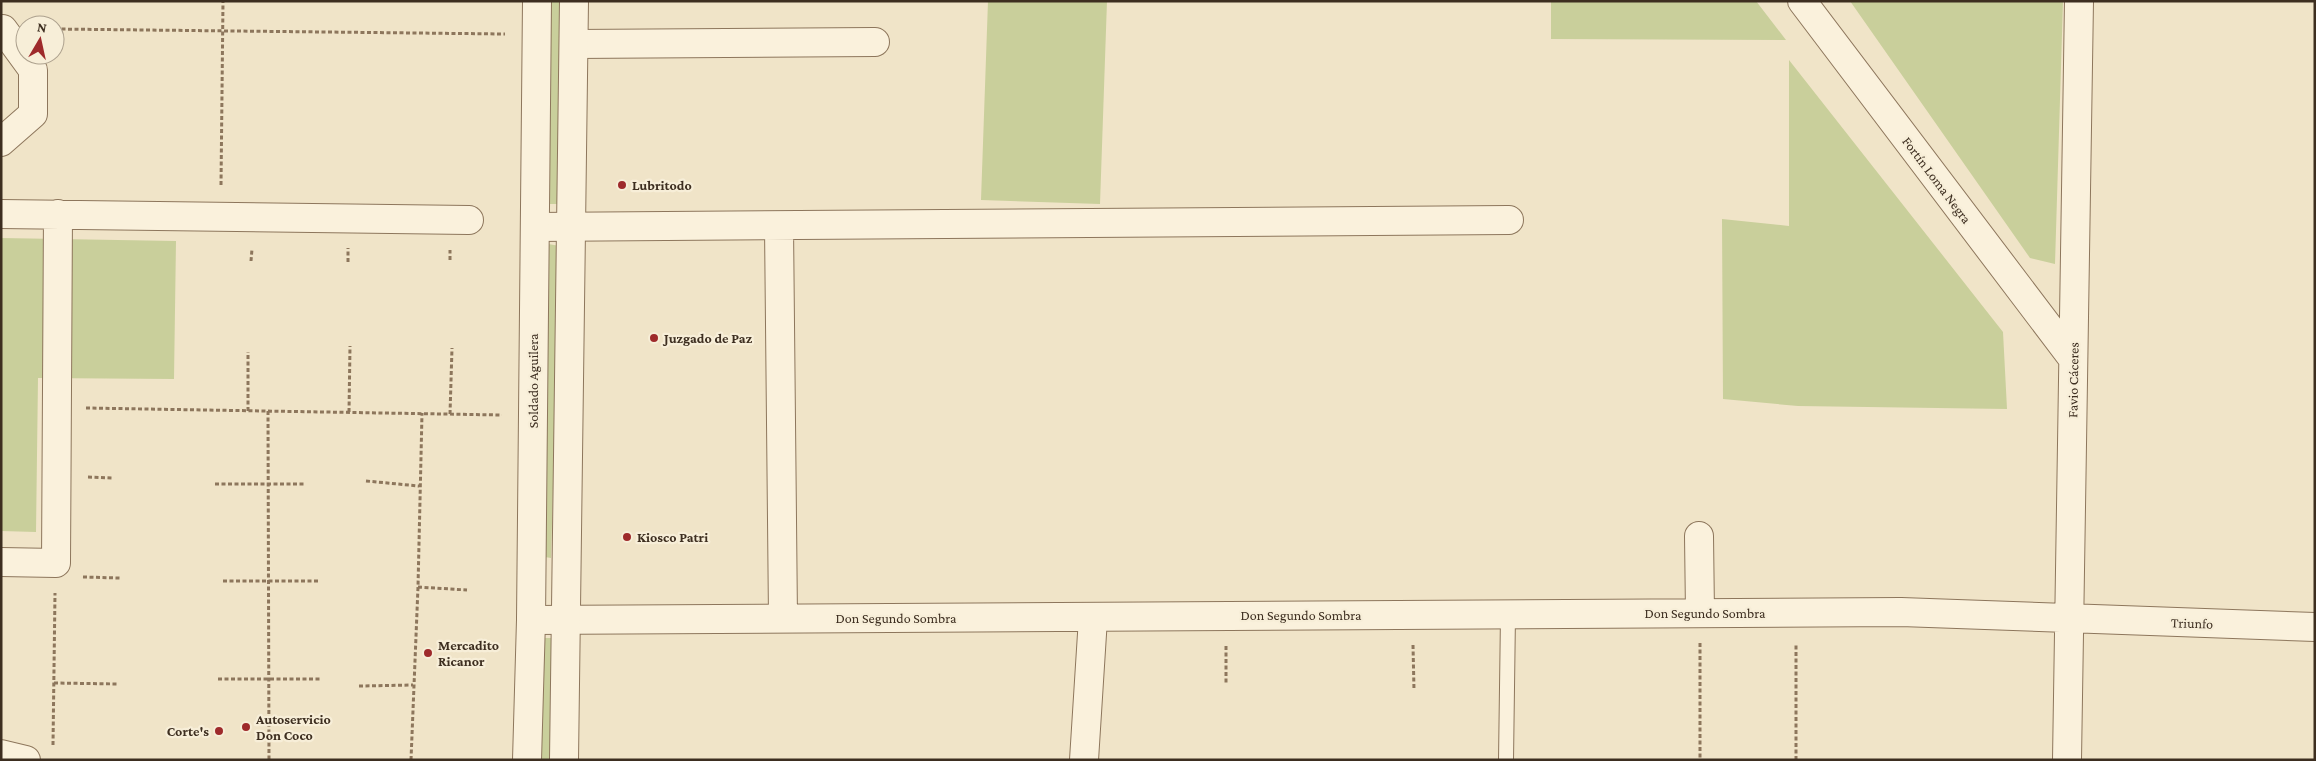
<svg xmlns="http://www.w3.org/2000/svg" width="2316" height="761" font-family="'Crimson Pro',serif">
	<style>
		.green { fill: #c9cf9b }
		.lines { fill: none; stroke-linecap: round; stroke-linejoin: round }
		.service-casing { stroke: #8d765c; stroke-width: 16 }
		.minor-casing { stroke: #8d765c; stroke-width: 30 }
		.tertiary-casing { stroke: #8d765c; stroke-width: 30 }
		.path { stroke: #8d765c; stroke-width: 3; stroke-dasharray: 4 2.5; stroke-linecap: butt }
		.service { stroke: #faf1dc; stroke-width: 14 }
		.minor { stroke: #faf1dc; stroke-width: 28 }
		.tertiary { stroke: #faf1dc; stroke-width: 28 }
		.poi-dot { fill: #9e2a2b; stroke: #f7eed8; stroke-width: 2 }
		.labels { text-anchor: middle; stroke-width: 4.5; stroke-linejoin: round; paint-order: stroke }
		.street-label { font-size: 14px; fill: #3d2e20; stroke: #f7eed8 }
		.poi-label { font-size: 14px; font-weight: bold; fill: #3d2e20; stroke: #f7eed8; text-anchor: start }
	</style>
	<rect width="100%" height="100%" fill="#f0e4c8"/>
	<path class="green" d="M549 1H562L558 204H544Z
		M988 1H1107L1100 204 981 200Z
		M1551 1H1756L1786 40 1551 39Z
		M1850 1H2063L2055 264 2030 258Z
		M1789 60 2003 332 2007 409 1798 406 1723 399 1722 219 1789 226Z
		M1 238 176 241 174 379 38 378 36 532 1 531Z
		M548 244 560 246 551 558 539 556Z
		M534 638H553L551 760H535Z"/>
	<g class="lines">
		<g class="service-casing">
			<path id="service" d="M1506 760 1508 615"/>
		</g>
		<g class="minor-casing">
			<path id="minor" d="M1802 1 2073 359
				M574 44 875 42
				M1 142 33 114V70L3 29
				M1 214 469 220
				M779 226 783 618
				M535 227 1509 220
				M1699 536 1700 613
				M1 562 56 563 58 214
				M531 620 1901 612 2315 627
				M1 754 26 760
				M1084 760 1093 618
				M2067 760 2079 1"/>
		</g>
		<g class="tertiary-casing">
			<path id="tertiary" d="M527 760 531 620 537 1
				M564 760 574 1"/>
		</g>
		<path class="path" d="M55 29 505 34
			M221 185 223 1
			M450 260V250
			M251 261 252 249
			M348 262V248
			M86 408 502 415
			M248 411V352
			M268 411 269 760
			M349 412 350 346
			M450 414 452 348
			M88 477 114 478
			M366 481 419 486
			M215 484H306
			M83 577 120 578
			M223 581H319
			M418 587 467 590
			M1700 643V760
			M1413 645 1414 690
			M1226 646V683
			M218 679H320
			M54 683 118 684
			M359 686 413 685
			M53 745 55 593
			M411 760 418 587 422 413
			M1796 760V643"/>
		<use href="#service" class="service"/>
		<use href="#minor" class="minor"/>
		<use href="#tertiary" class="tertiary"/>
	</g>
	<g class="poi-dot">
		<circle cx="622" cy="185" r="5"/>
		<circle cx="654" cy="338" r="5"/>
		<circle cx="627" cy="537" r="5"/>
		<circle cx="428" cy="653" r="5"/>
		<circle cx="246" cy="727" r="5"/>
		<circle cx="219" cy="731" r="5"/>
	</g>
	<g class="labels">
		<g class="street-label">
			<text transform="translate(1937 180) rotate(53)" y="5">Fortín Loma Negra</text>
			<text transform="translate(2073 380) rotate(-89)" y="5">Favio Cáceres</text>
			<text transform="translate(533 381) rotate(-90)" y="5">Soldado Aguilera</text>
			<text x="1705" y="618">Don Segundo Sombra</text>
			<text x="1301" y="620">Don Segundo Sombra</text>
			<text x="896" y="623">Don Segundo Sombra</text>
			<text transform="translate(2192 623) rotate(2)" y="5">Triunfo</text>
		</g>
		<g class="poi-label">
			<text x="632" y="190">Lubritodo</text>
			<text x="664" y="343">Juzgado de Paz</text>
			<text x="637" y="542">Kiosco Patri</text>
			<text x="438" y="650">Mercadito<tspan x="438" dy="16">Ricanor</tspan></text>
			<text x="256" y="724">Autoservicio<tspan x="256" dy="16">Don Coco</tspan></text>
			<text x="209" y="736" text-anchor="end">Corte's</text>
		</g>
	</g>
	<rect width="2316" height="761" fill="none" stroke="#3d2e20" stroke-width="5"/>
	<g transform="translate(40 40) rotate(9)"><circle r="24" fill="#f7eed8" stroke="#ada18e"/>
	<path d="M0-4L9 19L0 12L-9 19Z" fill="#9e2a2b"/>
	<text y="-8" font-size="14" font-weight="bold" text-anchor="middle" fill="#3d2e20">N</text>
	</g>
</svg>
